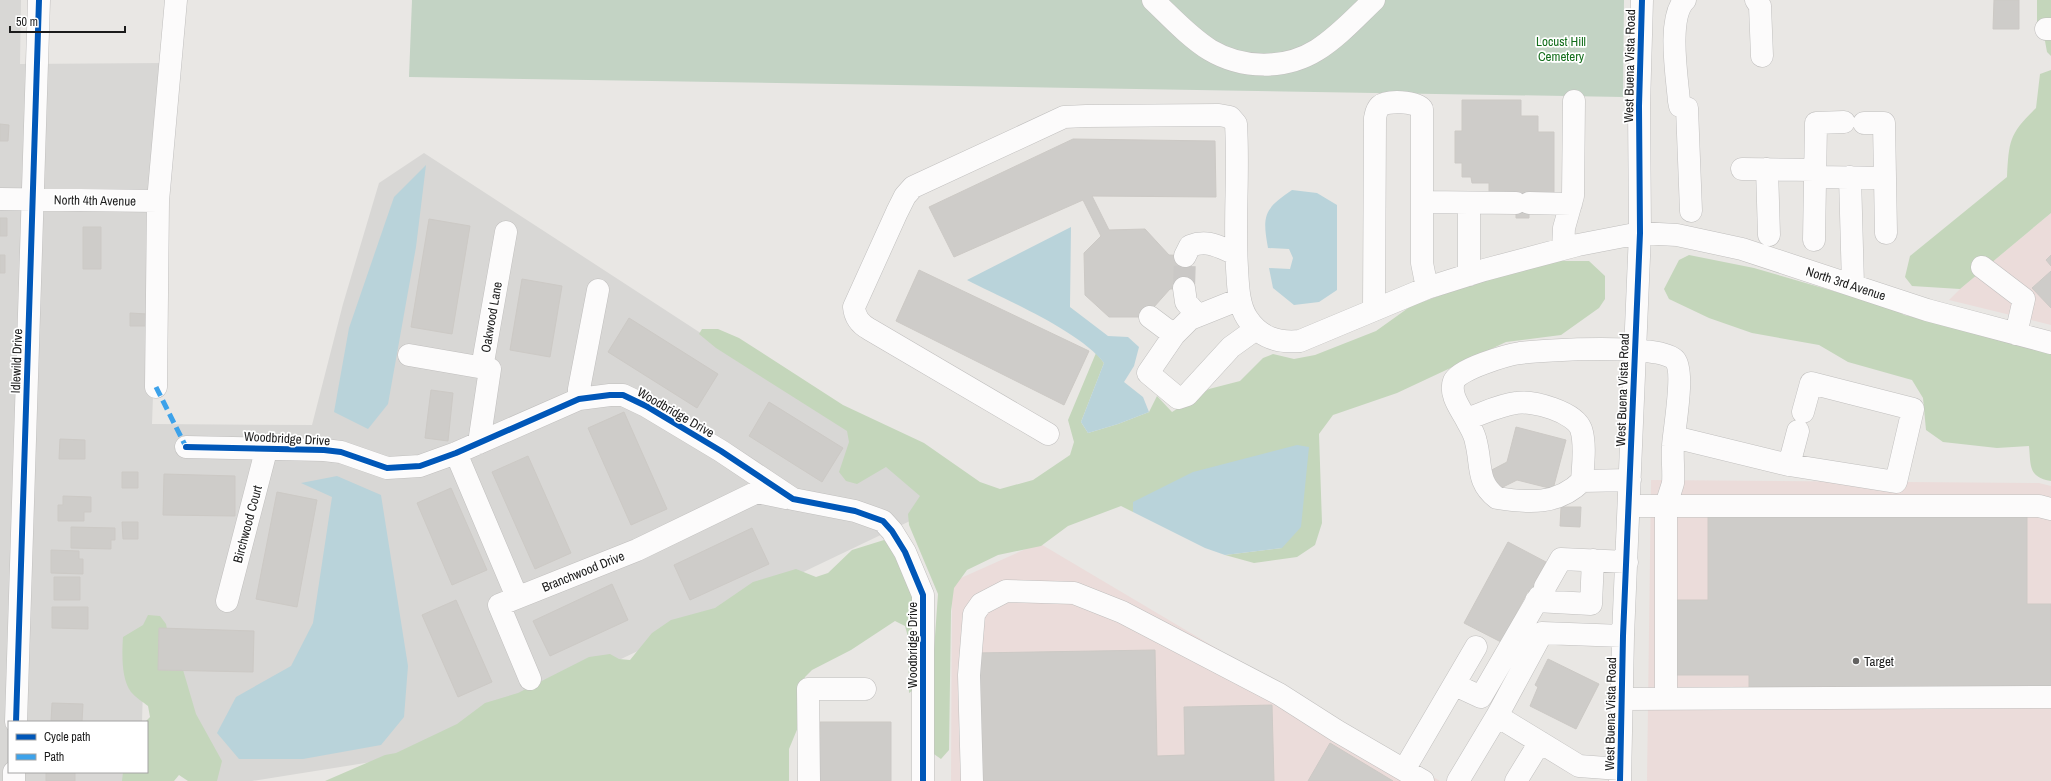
<svg xmlns="http://www.w3.org/2000/svg" width="2051" height="781" font-family="'Archivo Narrow',sans-serif">
	<style>
		.residential { fill: #d8d7d5 }
		.commercial { fill: #ebdcda }
		.forest { fill: #c4d6bb }
		.cemetery { fill: #c3d3c4 }
		.water { fill: #b9d3da }
		.building { fill: #ceccc9; stroke: #ccc9c5 }
		.lines { fill: none; stroke-linecap: round; stroke-linejoin: round }
		.minor-tunnel { stroke: #cac8c6; stroke-width: 22; stroke-dasharray: 22 11; stroke-linecap: butt }
		.minor-casing { stroke: #c0bfbe; stroke-width: 23 }
		.minor { stroke: #fcfbfb; stroke-width: 22 }
		.quiet { stroke: #3da2ea; stroke-width: 5; stroke-dasharray: 10 5; stroke-linecap: butt }
		.cycleway-casing { stroke: #fff; stroke-width: 8 }
		.cycleway { stroke: #0057b8; stroke-width: 6 }
		.poi-dot { fill: #636261; stroke: #fff; stroke-width: 1.5 }
		.labels { text-anchor: middle; stroke-width: 3.5; stroke-linejoin: round; paint-order: stroke }
		.park-label { font-size: 13px; fill: #146e1c; stroke: #fff }
		.street-label { font-size: 13px; fill: #1b1b1b; stroke: #fff }
		.poi-label { font-size: 13px; fill: #1b1b1b; stroke: #fff; text-anchor: start }
	</style>
	<rect width="100%" height="100%" fill="#e9e7e4"/>
	<path class="residential" d="M0 0H21L20 64 165 63 152 424 312 425 343 304 379 183 424 153 956 499 422 754 252 781H217L143 688 142 722H9V772H140V781H0Z"/>
	<path class="commercial" d="M2051 213V325L1949 300 1960 289Z
		M1651 480 2039 483 2051 486V781H1647Z
		M1039 543 1440 781H951L952 582Z"/>
	<path class="forest" d="M2037 0H2051V56L2047 52 2045 41 2037 32Z
		M2051 70V213L1960 289 1912 286 1905 277 1910 256 2007 177C2009 141 2009 134 2036 108L2040 74Z
		M1689 255 1754 268 1895 309 1904 315 2051 346V481C2028 477 2031 466 2029 446L1997 448 1943 442 1926 430 1923 398 1912 380 1848 362 1819 345 1752 333 1709 318 1669 299 1664 289 1679 260Z
		M1556 261H1589L1605 276V299L1599 308 1561 335 1506 342 1397 393 1333 415 1319 434 1322 523 1315 545 1297 557 1254 563 1225 555 1282 548 1133 502V512L1121 506 1068 526 1041 546 998 555 967 570 954 588 951 611 949 750 941 759 931 752 929 720 938 594 909 525 908 514 920 496 886 467 857 484 846 481 839 472 849 442 847 431 716 348 699 334 702 329H718L739 338 843 405 924 443 980 482 1000 489 1033 480 1070 455 1074 442 1068 420 1096 353 1104 363 1081 422 1088 433 1118 424 1149 412 1157 396 1172 412 1209 389 1240 381 1263 358 1273 354 1294 359 1315 355 1376 331 1411 306 1503 273Z
		M884 540 913 573 918 687 909 693 908 637 905 626 895 621 851 650 812 670 805 677 802 688 801 720 789 749V781H325L385 755 396 753 457 724 485 703 518 693 589 657 610 654 619 659 630 660 652 633 671 620 715 608 753 582 796 569 816 577 828 573 852 550Z
		M148 615 160 616 166 624 170 645 181 663 196 714 222 761 217 781H188L179 775 174 781H122L123 772H147V722H145L150 717 148 706C143 702 135 697 131 692 121 679 122 653 123 637L143 625Z"/>
	<path class="cemetery" d="M412 0H1624L1623 97 409 77Z"/>
	<path class="water" d="M426 165 416 247 388 404 368 429 334 412 349 328 394 197Z
		M1292 190 1317 193 1337 205V290L1319 302 1294 305 1273 288 1269 268 1290 269 1293 258 1289 249 1268 248C1262 215 1264 209 1292 190Z
		M1071 227 1070 307 1108 336 1128 337 1139 347 1134 366 1124 382 1143 397 1149 412 1118 424 1088 433 1081 422 1104 363C1080 331 1004 299 967 280Z
		M1297 445 1309 447 1301 527 1282 548 1225 555 1205 548 1133 512V502L1193 472Z
		M337 476 381 495 408 666 404 717 381 745 303 759H239L217 733 236 697 291 666 313 623 332 497 301 483Z"/>
	<path class="building" d="M1994 0H2019V29H1993Z
		M1462 100H1521V116H1538V132H1554V196H1489V183H1472L1471 177H1462V163H1455V131H1462Z
		M0 124 9 125 8 141H0Z
		M1073 139 1215 141 1216 197 1092 196 1109 230 1145 229 1169 255 1191 256V288L1170 289 1145 317H1109L1085 295 1084 253 1101 236 1083 200 954 257 929 207Z
		M1516 200H1529V218H1516Z
		M0 218H7V236H0Z
		M429 219 470 226 452 334 411 327Z
		M83 227H101V269H83Z
		M0 255H5V273H0Z
		M2051 255V266L2046 260Z
		M919 270 1089 351 1064 405 896 321Z
		M2051 271V308L2032 288Z
		M522 279 562 286 550 357 510 350Z
		M130 313 147 314V326H130Z
		M629 318 718 374 697 408 608 352Z
		M431 390 453 393 448 441 425 438Z
		M769 402 843 448 822 482 749 436Z
		M624 412 667 509 631 525 588 428Z
		M1516 427 1566 440 1553 489 1517 480 1493 492 1484 474 1507 462Z
		M60 439 85 440V459H59Z
		M528 456 571 553 535 569 492 472Z
		M122 472H138V488H122Z
		M164 474 235 476V516L163 515Z
		M451 488 487 570 452 585 417 503Z
		M277 492 317 500 297 607 256 599Z
		M63 496 91 497V512H84V521H58V505H63Z
		M1561 507H1581L1580 527 1560 526Z
		M2027 514V604H2051V686L1749 687V675H1672L1671 600H1708V515Z
		M122 522H138V539H123Z
		M71 527 115 528V540H111V549L71 548Z
		M752 528 769 564 690 600 674 565Z
		M1508 542 1546 562 1535 582 1544 600 1528 591 1501 642 1464 623Z
		M51 550 79 551V559H83V574L51 573Z
		M54 577H80V600H54Z
		M612 584 628 620 550 656 533 621Z
		M456 600 492 682 458 697 422 615Z
		M52 607H88V629L52 628Z
		M159 628 254 631 253 672 158 670Z
		M1155 650 1157 756 1185 755 1184 707 1272 705 1274 781H978L975 653Z
		M1548 659 1599 684 1576 729 1530 706 1538 687 1535 685Z
		M52 703 83 704 82 722H51Z
		M820 722H891V781H819Z
		M1330 743 1393 781H1308Z
		M46 772H75V781H46Z"/>
	<g class="lines">
		<path class="minor-tunnel" d="M1184 288 1185 256"/>
		<g class="minor-casing">
			<path id="minor" d="M1153 0C1171 17 1189 37 1210 50 1242 69 1285 70 1317 50 1338 37 1356 17 1374 0
				M1685 0C1667 17 1677 77 1679 101L1680 106 1687 108 1691 211
				M1756 0 1760 6 1762 56
				M2046 29H2051
				M1864 123H1884L1886 233
				M1742 169 1815 170
				M1767 169 1769 235
				M1815 177 1884 178
				M1850 177 1853 285
				M0 199 158 201
				M1422 202 1516 203
				M1469 203V275
				M1529 203 1571 204
				M1814 240 1816 123 1844 122
				M1563 249 1564 228 1573 196 1574 101
				M1185 256 1190 246C1208 239 1219 247 1236 254
				M1982 267 2024 299 2016 334
				M1184 288 1186 302 1198 316
				M1240 299 1190 319 1174 335 1148 373 1178 398 1187 395 1231 347 1256 329
				M1374 310 1375 118C1376 114 1376 110 1380 106 1387 100 1416 101 1422 109V263L1427 288
				M1150 317 1174 335
				M409 355 490 369 479 443
				M482 368 506 232
				M156 387 158 201 176 0
				M579 399V389L598 290
				M1466 419C1470 427 1475 434 1476 442 1482 465 1476 482 1497 498 1529 503 1558 505 1582 481
				M1048 434 869 329C860 324 855 318 854 307L897 212 905 196 913 187 1064 117 1086 116 1219 115 1230 117 1236 124C1239 172 1234 220 1237 268 1238 284 1238 304 1247 318 1260 338 1278 343 1300 341L1427 288 1484 270 1578 245 1640 233 1677 235 1742 249 1927 310 2051 343
				M1674 437 1789 465 1896 482 1913 409 1811 383 1803 412
				M186 447 324 450 341 452 387 468 420 466 456 453 579 399 610 395H623L646 406 721 451 793 499 855 511 883 521 892 531 905 552 923 595V781
				M456 453 517 597
				M1789 465 1798 431
				M1630 480 1582 481C1583 465 1586 444 1581 429 1575 412 1533 400 1516 403 1499 405 1482 414 1466 419 1460 408 1449 394 1454 381 1459 369 1507 355 1520 353 1543 350 1662 343 1675 360 1685 372 1674 429 1673 446 1672 458 1674 471 1673 483 1671 490 1668 498 1666 506V699
				M1629 506H2039L2051 509
				M1545 587 1561 559 1627 562
				M227 601 267 447
				M1536 601 1591 604 1593 560
				M530 679 499 605 637 550 757 492 786 498
				M1455 685 1481 697 1539 597
				M1622 699 2051 697
				M16 722 39 0
				M1620 769 1579 766 1497 716 1542 633 1623 636
				M1404 770 1476 647
				M14 781V772
				M809 781 808 689H865
				M972 781 969 675 974 614 981 604 1006 591 1074 593 1122 612 1279 694 1337 731 1423 781
				M1458 781 1497 716
				M1516 781 1540 742
				M1620 781 1623 636 1640 233 1639 106 1642 0"/>
		</g>
		<use href="#minor" class="minor"/>
		<path class="quiet" d="M156 387 186 447"/>
		<g class="cycleway-casing">
			<path id="cycleway" d="M186 447 324 450 341 452 387 468 420 466 456 453 579 399 610 395H623L646 406 721 451 793 499 855 511 883 521 892 531 905 552 923 595V781
				M16 722 39 0
				M1620 781 1623 636 1640 233 1639 106 1642 0"/>
		</g>
		<use href="#cycleway" class="cycleway"/>
	</g>
	<circle class="poi-dot" cx="1856" cy="661" r="4"/>
	<g class="labels">
		<g class="park-label">
			<text x="1561" y="46">Locust Hill<tspan x="1561" dy="15">Cemetery</tspan></text>
		</g>
		<g class="street-label">
			<text transform="translate(1629 66) rotate(-89)" y="5">West Buena Vista Road</text>
			<text transform="translate(95 200) rotate(1)" y="5">North 4th Avenue</text>
			<text transform="translate(1846 283) rotate(18)" y="5">North 3rd Avenue</text>
			<text transform="translate(491 317) rotate(-80)" y="5">Oakwood Lane</text>
			<text transform="translate(16 361) rotate(-88)" y="5">Idlewild Drive</text>
			<text transform="translate(1622 390) rotate(-88)" y="5">West Buena Vista Road</text>
			<text transform="translate(676 412) rotate(30)" y="5">Woodbridge Drive</text>
			<text transform="translate(287 438) rotate(3)" y="5">Woodbridge Drive</text>
			<text transform="translate(247 524) rotate(-75)" y="5">Birchwood Court</text>
			<text transform="translate(583 571) rotate(-22)" y="5">Branchwood Drive</text>
			<text transform="translate(912 645) rotate(-90)" y="5">Woodbridge Drive</text>
			<text transform="translate(1610 714) rotate(-89)" y="5">West Buena Vista Road</text>
		</g>
		<g class="poi-label">
			<text x="1864" y="666">Target</text>
		</g>
	</g>
	<rect x="8" y="721" width="140" height="52" fill="#ffffff" stroke="#a4a4a4"/>
	<rect x="16" y="734" width="20" height="6" fill="#0057b8" stroke="#a4a4a4"/>
	<text x="44" y="741" font-size="12" fill="#1b1b1b">Cycle path</text>
	<rect x="16" y="754" width="20" height="6" fill="#3da2ea" stroke="#a4a4a4"/>
	<text x="44" y="761" font-size="12" fill="#1b1b1b">Path</text>
	<path d="M10 26v6h115v-6" fill="none" stroke="#1b1b1b" stroke-width="2"/>
	<text x="16" y="26" font-size="12" fill="#1b1b1b" stroke="#ffffff" stroke-width="3" paint-order="stroke">50 m</text>
</svg>
